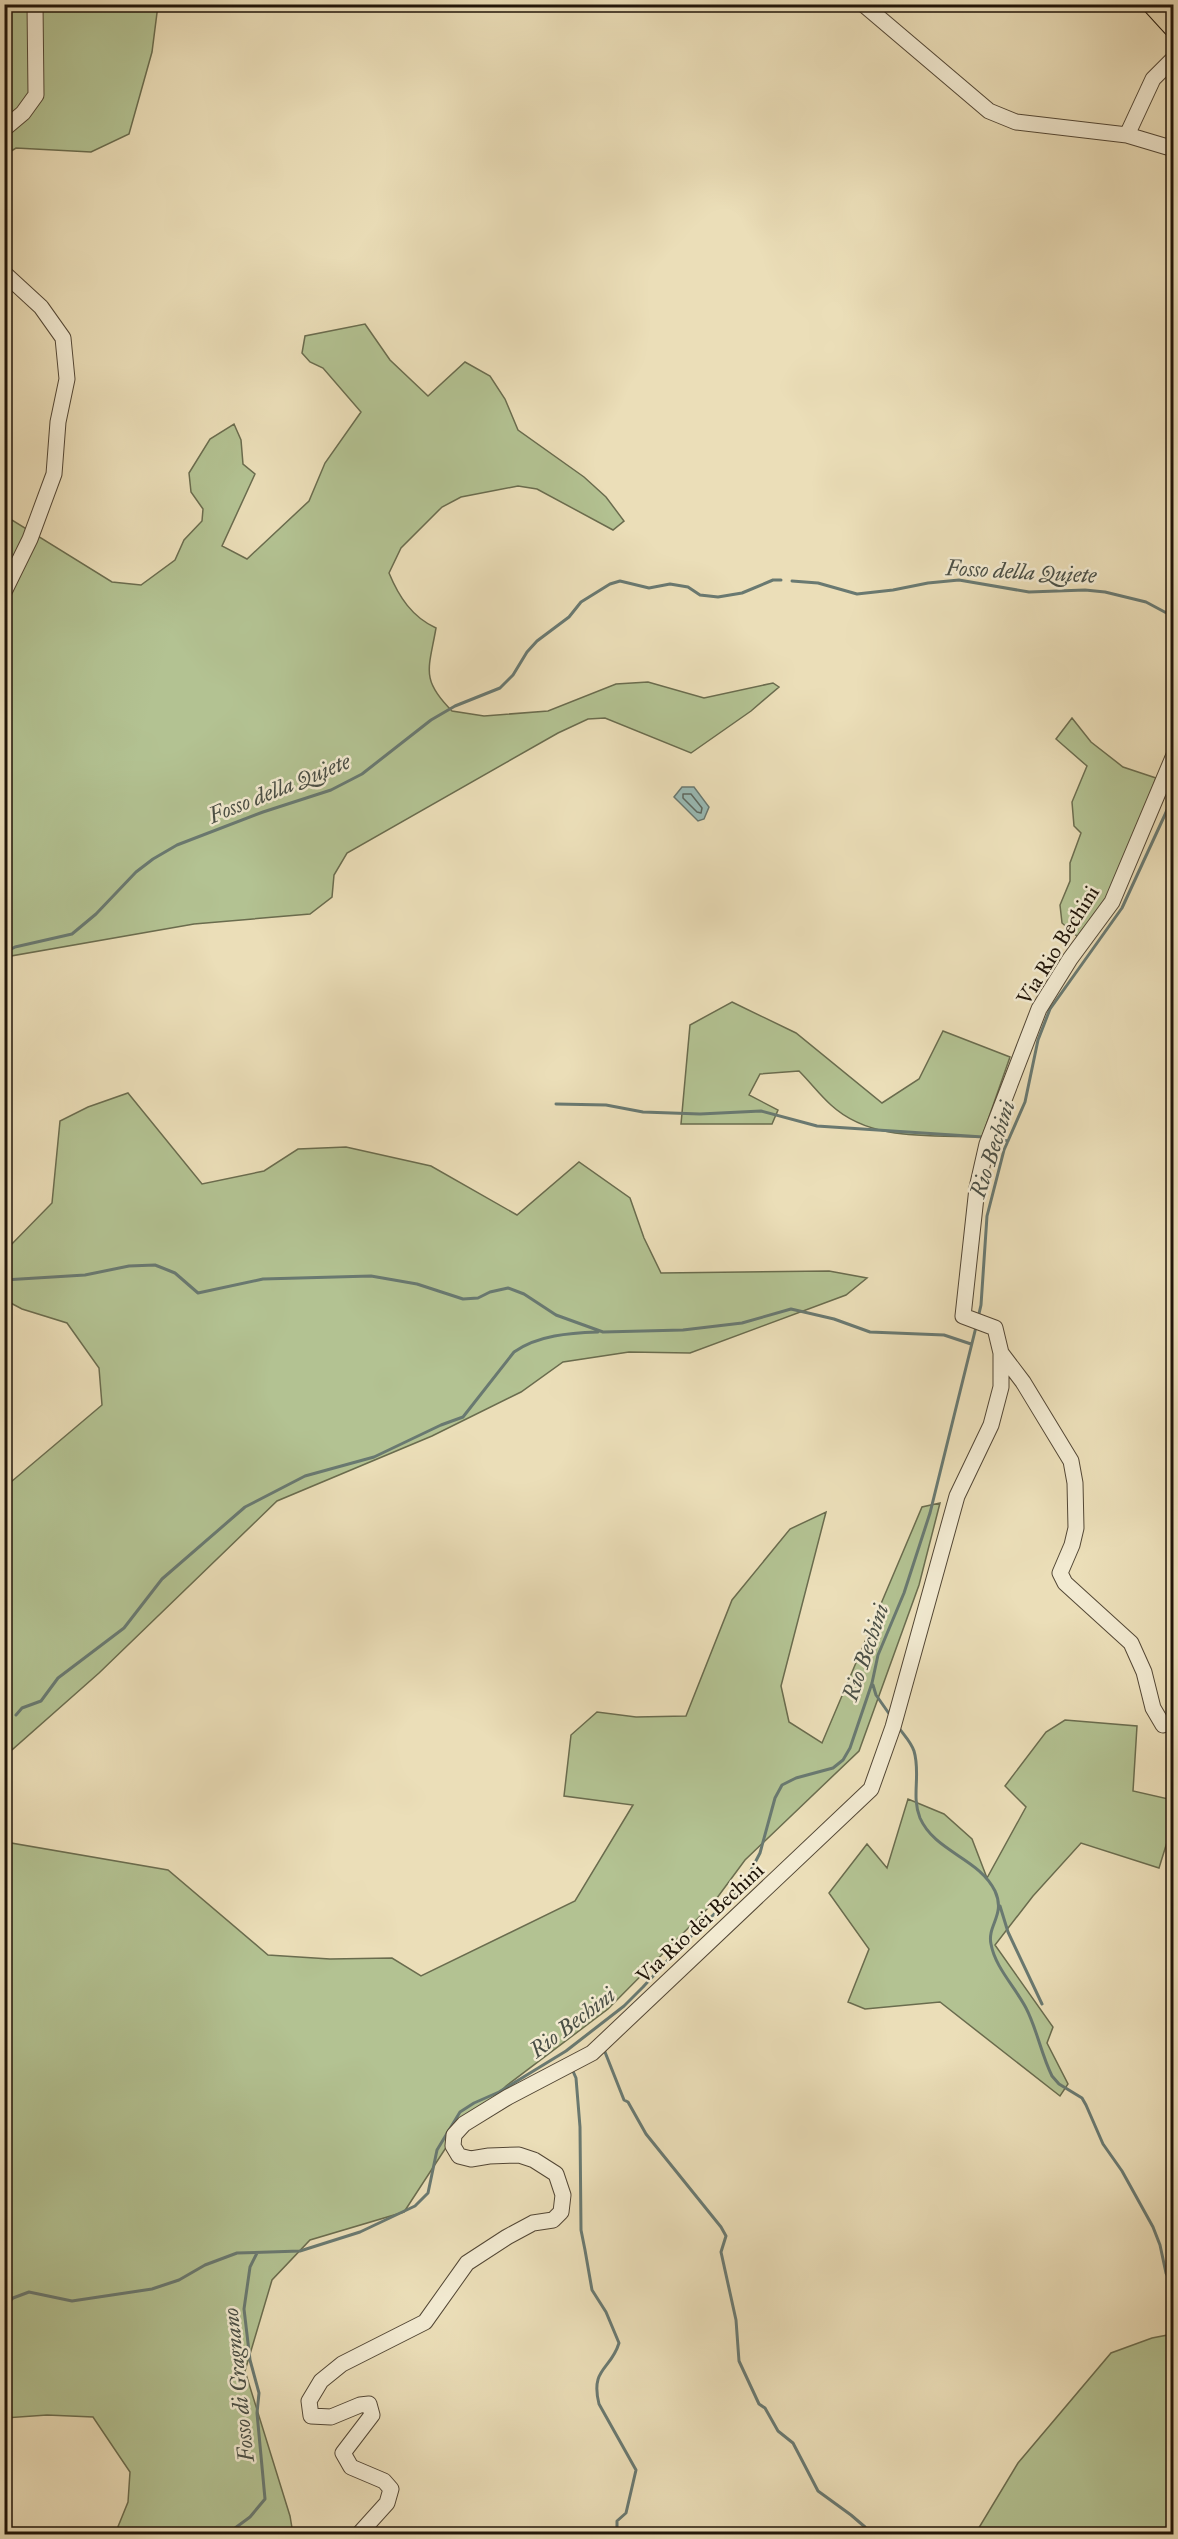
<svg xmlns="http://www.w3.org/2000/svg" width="1178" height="2539" font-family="'IM FELL Great Primer',serif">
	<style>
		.green { fill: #b3c292; stroke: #6a6c4e; stroke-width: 1.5 }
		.water { fill: #99bbb6; stroke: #697971; stroke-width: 1.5 }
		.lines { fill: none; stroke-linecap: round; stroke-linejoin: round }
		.shore { stroke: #5c6860; stroke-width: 1.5 }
		.stream { stroke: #697971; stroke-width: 3 }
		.minor-casing { stroke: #534735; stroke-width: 17 }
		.highway-casing { stroke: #201509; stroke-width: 23 }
		.minor { stroke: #f2ead1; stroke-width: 15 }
		.highway { stroke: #ebdeb8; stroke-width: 21 }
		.labels { text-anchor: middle; stroke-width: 5; stroke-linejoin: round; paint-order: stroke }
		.street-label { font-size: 21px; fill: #201509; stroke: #f2ead1 }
		.water-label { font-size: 22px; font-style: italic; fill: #4a4f46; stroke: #f2ead1 }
	</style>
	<rect width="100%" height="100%" fill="#ebdeb8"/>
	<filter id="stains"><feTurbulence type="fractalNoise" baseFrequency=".00333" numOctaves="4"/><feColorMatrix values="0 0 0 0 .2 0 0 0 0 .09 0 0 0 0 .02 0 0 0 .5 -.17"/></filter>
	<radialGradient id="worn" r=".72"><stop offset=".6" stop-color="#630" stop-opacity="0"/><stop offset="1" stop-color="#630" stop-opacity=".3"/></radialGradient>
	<path class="green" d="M5 5H158L152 52 129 134 91 152 16 148 5 155Z
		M365 324 390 360 428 396 465 362 490 376 505 399 518 430 584 477 606 497 624 521 613 530 537 489 518 486 461 497 442 507 401 548 389 573C399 597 412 617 436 628 429 669 420 679 452 711L484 716 548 711 616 684 648 682 704 698 773 683 779 687 751 711 691 753 605 718 588 719 558 733 347 853 334 875 332 897 310 914 194 924 5 957 4 515 112 582 141 585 175 560 184 540 202 521 203 509 191 492 189 473 210 439 234 424 241 440 243 464 255 474 222 546 247 559 309 501 325 463 361 412 323 368 310 362 302 353 305 336Z
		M1072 718 1091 742 1123 767 1156 778 1111 895 1079 938 1062 923 1060 905 1070 881V863L1081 833 1074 826 1072 802 1087 766 1056 739Z
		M732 1002 796 1033 882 1103 919 1079 943 1031 1010 1057 982 1137C932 1135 871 1142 831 1105 820 1095 810 1082 799 1071L760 1074 749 1095 778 1110 772 1124H681L690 1025Z
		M128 1093 202 1184 264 1171 298 1149 346 1147 431 1166 517 1215 579 1162 630 1198 644 1238 661 1273 829 1271 867 1278 846 1295 690 1353 629 1352 563 1362 521 1392 432 1436 277 1501 99 1673 5 1756V1487L102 1405 99 1368 67 1323 22 1309 5 1300V1251L52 1203 60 1121 88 1107Z
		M940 1503 919 1585 859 1751 745 1860 714 1902 608 2009 506 2086 447 2146 404 2212 310 2240 272 2280 245 2371 290 2516 293 2534H115L128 2502 130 2472 93 2417 47 2415 5 2418V1842L168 1870 268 1955 330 1959 392 1958 421 1976 575 1901 633 1805 564 1796 571 1735 597 1712 636 1717 686 1716 732 1600 790 1529 826 1512 781 1686 789 1722 822 1743 922 1507Z
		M1065 1720 1137 1726 1133 1791 1173 1800V1823L1159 1868 1081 1843 1033 1896 995 1945 1053 2027 1047 2043 1068 2084 1060 2096 940 2002 865 2009 848 2002 869 1949 829 1893 867 1844 887 1868 908 1799 944 1814 972 1839 987 1878 1026 1807 1005 1786 1046 1732Z
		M1173 2334V2534H940L977 2531 1018 2463 1111 2353 1152 2338Z"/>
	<path class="water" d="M682 787H694L709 807 704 819 698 821 674 797Z"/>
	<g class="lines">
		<path class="shore" d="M683 794H691L702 808 701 813 697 812 683 798Z"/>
		<path class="stream" d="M792 581 818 583 857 594 893 590 928 583 959 580 1029 592 1085 590 1105 592 1146 602 1174 617
			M4 953 15 947 72 934 96 914 136 872 153 859 177 845 263 812 331 790 362 774 431 720 455 706 500 688 513 675 527 652 537 641 569 617 581 602 610 584 620 581 649 588 670 584 688 587 700 595 718 597 742 593 773 580H781
			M556 1104 606 1105 643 1112 700 1114 761 1111 817 1126 983 1137
			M993 1138 1008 1141
			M4 1280 85 1275 129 1266 155 1265 175 1273 198 1293 263 1279 371 1276 417 1284 463 1299 478 1298 490 1292 508 1288 524 1294 556 1315 603 1332 683 1330 742 1323 791 1309 834 1319 870 1332 944 1335 971 1344
			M978 1318 981 1305 987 1216 1004 1150 1025 1102 1038 1040 1050 1009 1122 908 1174 795
			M873 1685 876 1695 890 1715
			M16 1715 22 1708 41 1701 58 1678 124 1628 162 1579 245 1507 305 1476 374 1457 441 1425 463 1417 514 1352C538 1335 570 1333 598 1332
			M899 1728C904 1735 911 1742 914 1751 921 1774 911 1796 920 1818 935 1852 979 1858 995 1891 1006 1915 987 1925 991 1944 995 1967 1015 1987 1026 2008 1037 2029 1041 2054 1052 2076L1059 2084 1082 2098 1086 2105 1103 2144 1122 2171 1153 2227 1160 2245 1166 2273 1174 2288
			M1000 1906 1008 1932 1042 2004
			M603 2047 624 2100 628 2102 646 2134 721 2227 726 2236 721 2252 736 2320 739 2361 759 2404 765 2408 778 2431 793 2443 818 2491 851 2515 865 2527 869 2534
			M572 2069 576 2078 580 2127 581 2230 585 2250 592 2290 606 2312 619 2343C611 2370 590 2368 599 2404L636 2470 626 2513 617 2521V2534
			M4 2308 13 2298 29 2292 72 2301 152 2289 179 2280 205 2265 237 2253 300 2251 360 2232 415 2206 428 2193 437 2150 460 2112 474 2103 499 2092 566 2051 624 2006 643 1987 680 1947 737 1892 748 1876 760 1853 775 1798 782 1785 796 1778 833 1768 843 1760 850 1748 872 1683 878 1655 904 1593 930 1513 976 1327
			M227 2534 250 2517 265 2499 257 2413 259 2393 250 2360 244 2309 250 2267 257 2253"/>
		<g class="minor-casing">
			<path id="minor" d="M863 4 989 111 1016 122 1127 135 1174 149
				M4 129 23 113 36 95 35 4
				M1127 135 1153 79 1174 58
				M4 273 41 307 63 338 67 379 58 422 54 474 30 539 4 592
				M1001 1353 1023 1382 1071 1461 1075 1483 1076 1528 1072 1545 1060 1573 1065 1583 1131 1643 1144 1672 1153 1708 1163 1725 1174 1720
				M359 2534 387 2503 391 2489 384 2481 351 2467 343 2453 372 2415 369 2404 360 2405 331 2417 311 2416 309 2401 321 2381 342 2364 425 2322 467 2263 507 2237 533 2223 553 2220 561 2212 563 2195 556 2174 534 2160 519 2155 489 2156 471 2159 459 2156 453 2146 454 2135 464 2124 508 2097 592 2053 871 1789 893 1727 957 1496 991 1425 1001 1387V1353L995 1328 963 1316 977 1188 987 1144 1039 1009 1070 959 1112 902 1174 755"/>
		</g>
		<g class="highway-casing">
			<path id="highway" d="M1153 4 1174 27"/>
		</g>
		<use href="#minor" class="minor"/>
		<use href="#highway" class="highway"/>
	</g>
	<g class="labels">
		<g class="street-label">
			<text transform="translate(1058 945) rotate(-58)" y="7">Via Rio Bechini</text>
			<text transform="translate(700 1923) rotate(-43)" y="7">Via Rio dei Bechini</text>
		</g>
		<g class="water-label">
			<text transform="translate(1021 571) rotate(3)" y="8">Fosso della Quiete</text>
			<text transform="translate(279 788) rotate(-22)" y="8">Fosso della Quiete</text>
			<text transform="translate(992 1149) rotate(-72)" y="8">Rio Bechini</text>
			<text transform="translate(865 1652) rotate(-71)" y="8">Rio Bechini</text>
			<text transform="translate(572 2022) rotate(-37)" y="8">Rio Bechini</text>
			<text transform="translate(238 2385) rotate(-96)" y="8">Fosso di Gragnano</text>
		</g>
	</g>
	<rect width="1178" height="2539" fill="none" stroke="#ebdeb8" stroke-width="24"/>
	<rect x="6" y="6" width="1166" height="2527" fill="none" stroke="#201509" stroke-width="3"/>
	<rect x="12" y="12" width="1154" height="2515" fill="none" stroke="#201509" stroke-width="1.5"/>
	<rect width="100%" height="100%" filter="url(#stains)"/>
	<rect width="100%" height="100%" fill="url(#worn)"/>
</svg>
